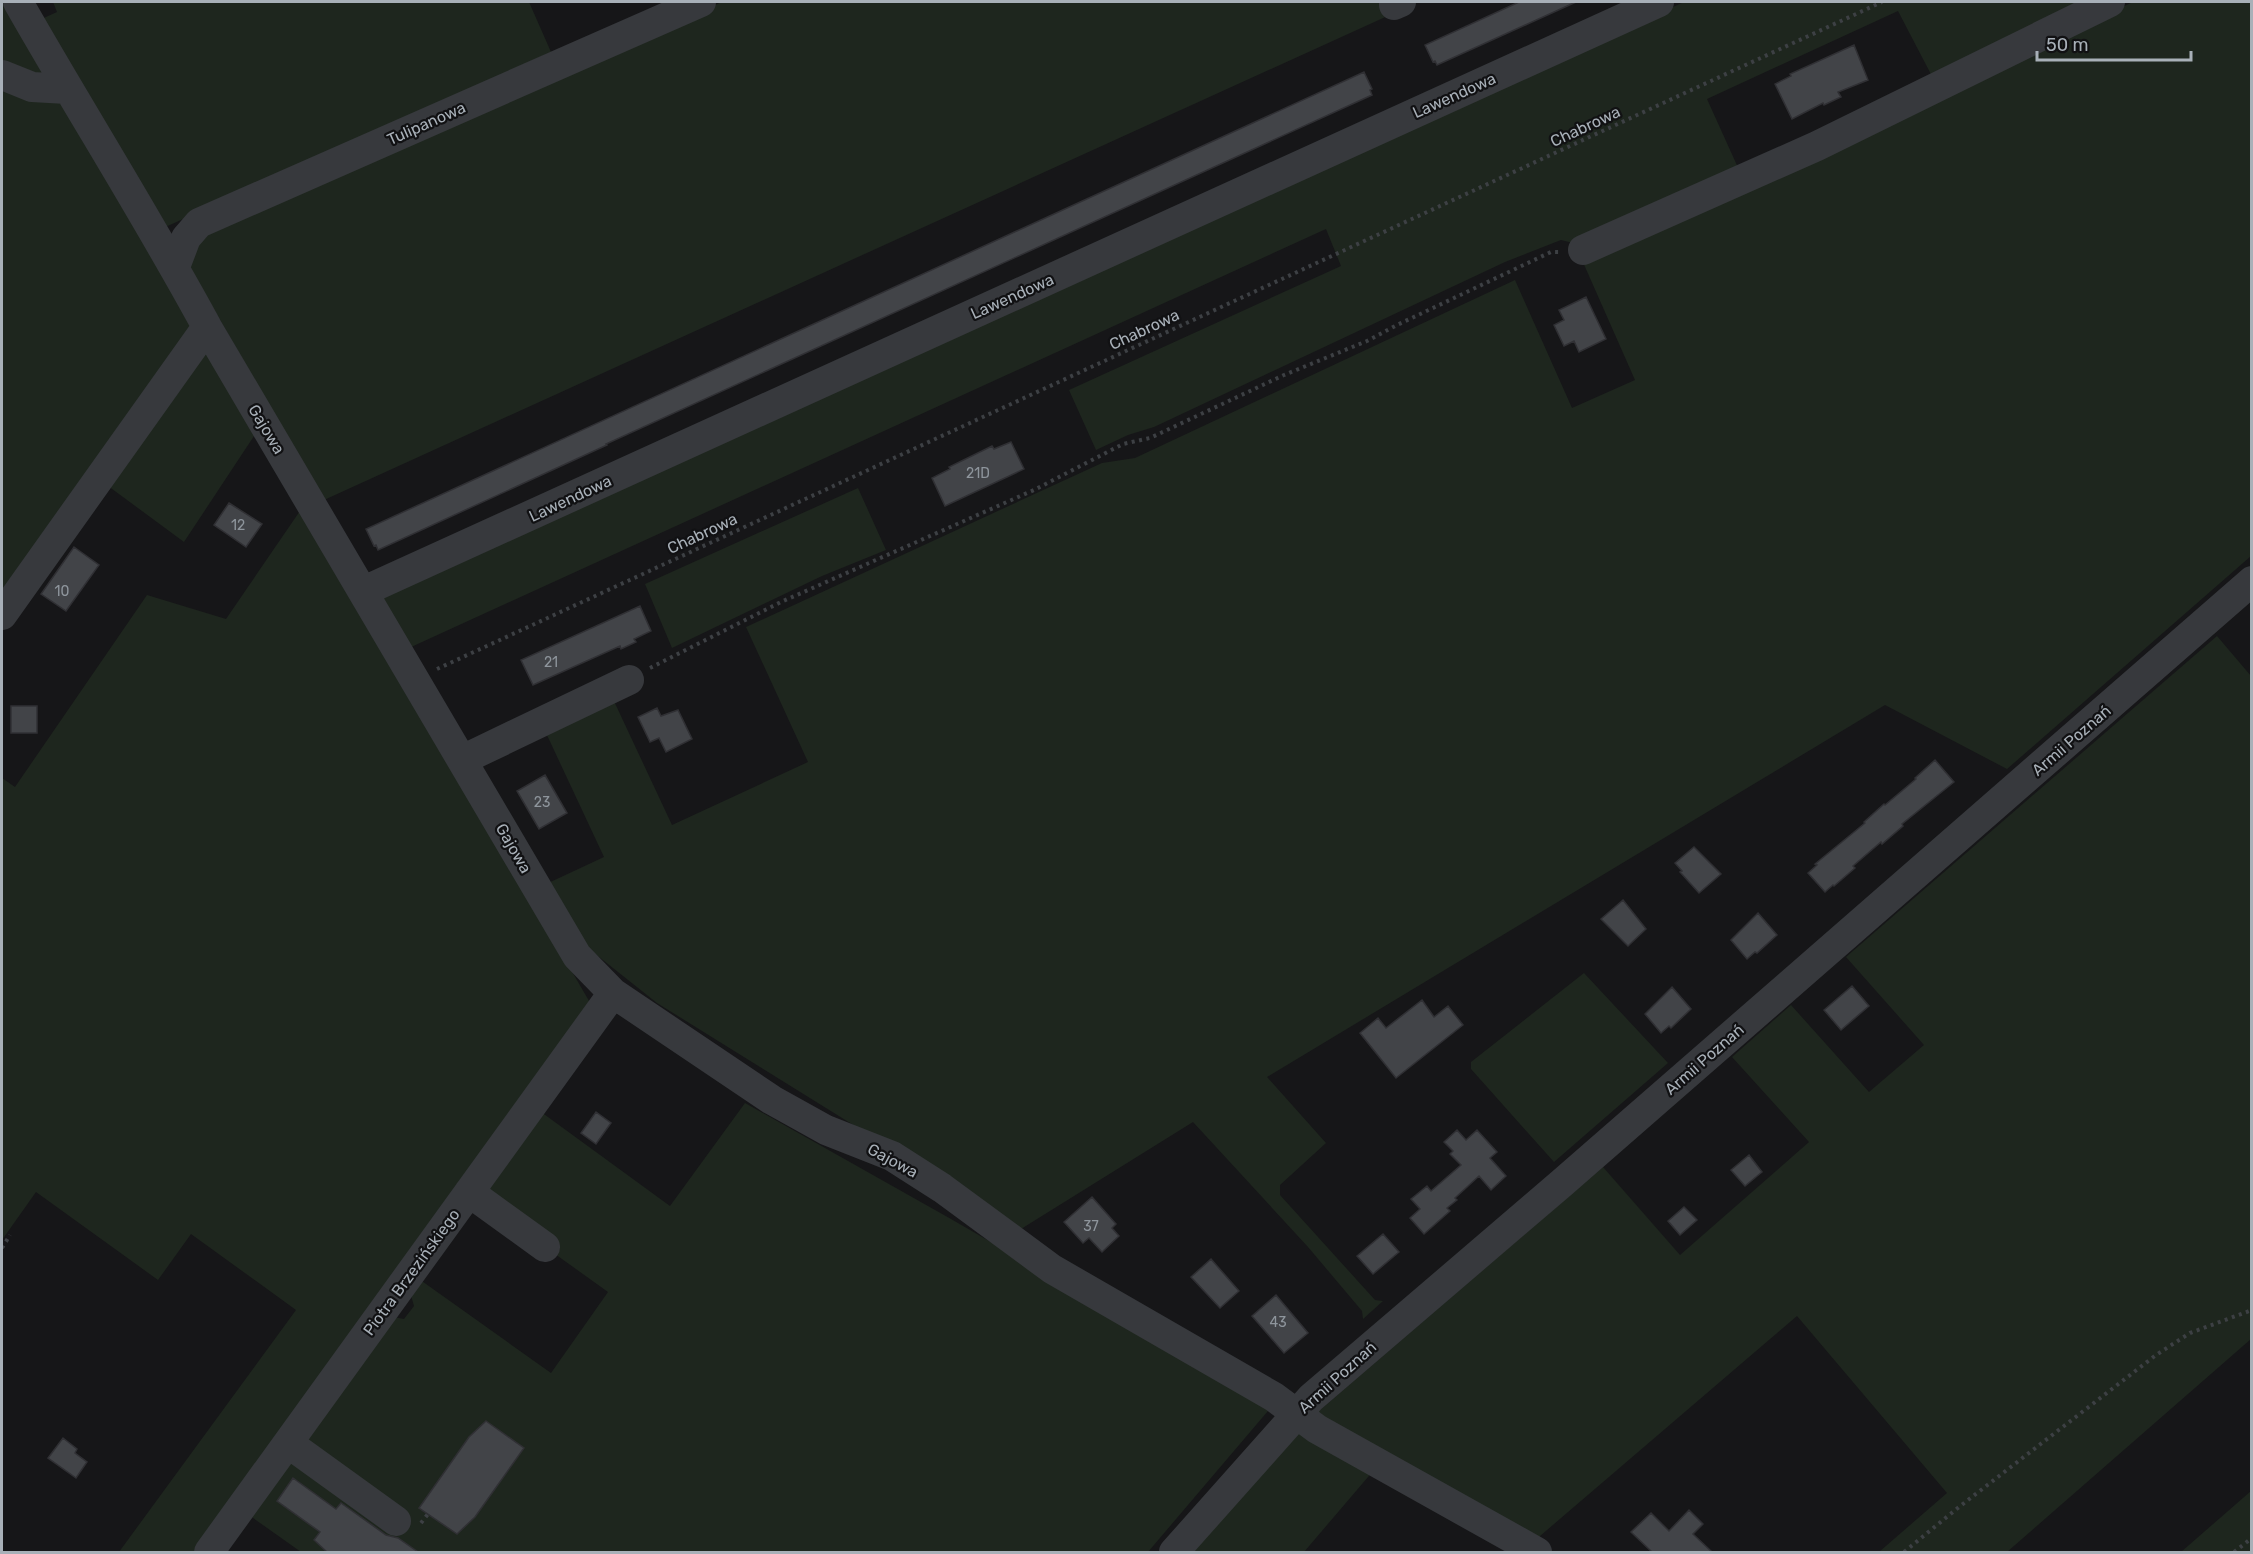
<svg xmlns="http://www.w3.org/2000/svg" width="2253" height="1554" font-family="Rubik,sans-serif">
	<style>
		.green { fill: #1e261e }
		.building { fill: #424448; stroke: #303034; stroke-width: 1.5 }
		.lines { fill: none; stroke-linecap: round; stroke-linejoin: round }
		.path { stroke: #3d4044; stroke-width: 4; stroke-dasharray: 3 4.5; stroke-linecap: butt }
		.minor { stroke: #37393d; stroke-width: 30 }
		.labels { text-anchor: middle; stroke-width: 4.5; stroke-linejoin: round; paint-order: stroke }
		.number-label { font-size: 14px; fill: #8e959c }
		.street-label { font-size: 16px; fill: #a8b0b8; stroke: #111113 }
	</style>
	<rect width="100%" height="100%" fill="#161618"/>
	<path class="green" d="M2 2H4L194 330 2 602Z
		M53 2H529L551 52 161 229 37 21 57 12Z
		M722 2H1387L1392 14 324 500 187 263 201 235Z
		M1684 2H2103L1935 82 1898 11 1707 99 1740 172 1581 245 1561 240 1505 262 1154 427 1128 435 1096 450 1069 390 1341 266 1326 229 409 648 382 597Z
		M2133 2H2251V556L2007 769 1885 705 1267 1077 1326 1143 1280 1185V1195L1375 1300 1383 1301 1363 1319 1362 1311 1308 1247 1193 1122 1021 1229 657 1003 574 937 544 885 604 857 546 733 613 699 672 825 808 762 746 627 1102 463 1135 458 1515 280 1572 408 1635 380 1582 260Z
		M206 352 256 433 184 542 104 483Z
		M858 488 886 550 822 576 672 648 645 584Z
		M302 508 592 1006 197 1552H119L296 1310 191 1234 158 1280 36 1192 2 1240V778L15 787 147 595 226 619Z
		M2217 636 2251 676V1339L2007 1552H1879L1947 1493 1797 1316 1533 1542 1313 1416 1603 1167 1680 1255 1809 1142 1732 1057 1791 1005 1869 1092 1924 1045 1846 957Z
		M1584 973 1668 1063 1554 1162 1471 1069V1062Z
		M745 1103 951 1219 1273 1405 1148 1552H301L246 1513 388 1316 404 1319 414 1306 410 1292 419 1279 551 1373 608 1292 555 1254 551 1233 540 1234 478 1190 537 1109 670 1206Z
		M1301 1428 1374 1470 1304 1552H1188Z
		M2251 1491V1552H2181Z"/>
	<path class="building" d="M1519 2H1576L1437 65 1435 61 1433 62 1425 45Z
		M1854 45 1868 80 1838 92 1841 97 1824 105 1823 103 1792 119 1775 84 1791 76 1790 74Z
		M1364 72 1372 89 1370 90 1372 95 606 444 607 445 378 550 376 545 374 546 366 529Z
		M1586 297 1606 339 1579 352 1574 341 1564 346 1554 325 1564 320 1559 310Z
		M1011 442 1024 469 945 506 932 478 950 469 949 467 992 446 994 449Z
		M229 503 262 524 246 547 214 525Z
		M74 547 99 565 66 611 41 594Z
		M640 606 651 631 634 639 636 642 621 649 620 646 533 685 521 660Z
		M11 706H37V733H11Z
		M657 708 661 716 678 710 692 739 666 752 659 738 650 742 638 717Z
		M1935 760 1954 782 1902 824 1903 826 1882 844 1881 842 1853 866 1855 868 1834 886 1833 885 1825 892 1808 873 1817 865 1815 864 1865 823 1864 822 1884 804 1885 805 1916 779 1915 778Z
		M545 775 567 813 539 829 517 791Z
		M1694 847 1721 874 1699 893 1680 872 1682 871 1675 863Z
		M1623 900 1646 929 1628 946 1601 919Z
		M1758 913 1777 935 1757 953 1755 952 1747 959 1731 940Z
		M1852 986 1869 1006 1841 1030 1824 1010Z
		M1672 987 1691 1009 1671 1028 1669 1026 1661 1033 1645 1014Z
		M1422 1000 1434 1017 1448 1006 1463 1025 1396 1078 1360 1033 1378 1018 1386 1028Z
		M596 1112 611 1123 596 1144 581 1133Z
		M1457 1130 1466 1140 1477 1130 1497 1152 1490 1158 1506 1176 1491 1190 1479 1176 1455 1198 1457 1200 1447 1208 1450 1211 1424 1234 1410 1218 1420 1209 1411 1199 1427 1186 1431 1191 1461 1165 1450 1154 1453 1151 1444 1142Z
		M1749 1155 1762 1172 1745 1186 1731 1170Z
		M1092 1197 1116 1224 1112 1228 1119 1236 1102 1252 1089 1238 1083 1243 1064 1222Z
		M1684 1207 1697 1220 1680 1235 1668 1221Z
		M1383 1234 1399 1252 1373 1274 1357 1256Z
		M1211 1259 1239 1291 1220 1308 1191 1277Z
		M1276 1295 1308 1333 1284 1353 1252 1316Z
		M486 1421 524 1448 475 1517 457 1534 419 1508 469 1437Z
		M63 1438 77 1449 75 1453 87 1462 76 1478 48 1458Z
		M293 1478 336 1509 341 1503 386 1535 398 1538 418 1552H327L314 1540 320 1532 277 1501Z
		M1689 1510 1703 1524 1693 1534 1712 1552H1652L1631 1532 1651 1513 1669 1531Z"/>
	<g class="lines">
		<path class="path" d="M650 668 781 602 1034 490 1123 444 1150 438 1284 375 1367 341 1397 325 1551 252H1559
			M437 669 1882 2
			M2 1248 10 1235
			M421 1523 428 1514
			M1904 1552 1959 1507 2156 1355 2190 1333 2252 1310
			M2234 1552 2252 1538"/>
		<path class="minor" d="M18 2C80 111 147 216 207 327L577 956 613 993 772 1100 826 1130 892 1156 942 1188 1052 1269 1274 1397 1317 1429 1537 1552
			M1394 5 1401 2
			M2 75 32 87 67 89
			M1583 250 1817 146 2110 2
			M175 267 186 238 199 223 701 2
			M364 591 1659 2
			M2 615 207 327
			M462 760 629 680
			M469 1192 545 1247
			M288 1443 396 1521
			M209 1552 613 993
			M1174 1552 1311 1398 1562 1183 2252 581"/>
	</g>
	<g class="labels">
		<g class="number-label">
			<text x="978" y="478">21D</text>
			<text x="238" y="530">12</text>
			<text x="62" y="596">10</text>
			<text x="551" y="667">21</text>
			<text x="542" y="807">23</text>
			<text x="1091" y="1231">37</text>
			<text x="1278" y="1327">43</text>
		</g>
		<g class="street-label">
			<text transform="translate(1454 95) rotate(-24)" y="6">Lawendowa</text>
			<text transform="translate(426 123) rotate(-24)" y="6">Tulipanowa</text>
			<text transform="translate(1585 126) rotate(-25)" y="6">Chabrowa</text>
			<text transform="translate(1012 296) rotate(-24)" y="6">Lawendowa</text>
			<text transform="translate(1144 329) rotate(-25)" y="6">Chabrowa</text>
			<text transform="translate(267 429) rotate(59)" y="6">Gajowa</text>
			<text transform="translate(570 498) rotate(-25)" y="6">Lawendowa</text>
			<text transform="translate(702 533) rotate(-25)" y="6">Chabrowa</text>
			<text transform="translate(2071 740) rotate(-41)" y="6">Armii Poznań</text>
			<text transform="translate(514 848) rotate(60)" y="6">Gajowa</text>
			<text transform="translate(1704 1059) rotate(-41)" y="6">Armii Poznań</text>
			<text transform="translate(893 1160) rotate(28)" y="6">Gajowa</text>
			<text transform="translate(411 1272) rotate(-54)" y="6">Piotra Brzezińskiego</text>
			<text transform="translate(1337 1377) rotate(-42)" y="6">Armii Poznań</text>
		</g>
	</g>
	<rect width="2253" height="1554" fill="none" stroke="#a8b0b8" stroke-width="6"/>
	<path d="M2037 51v9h154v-9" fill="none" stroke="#a8b0b8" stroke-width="3"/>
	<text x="2046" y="51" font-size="18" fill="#a8b0b8" stroke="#111113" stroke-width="4.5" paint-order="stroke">50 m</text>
</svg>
